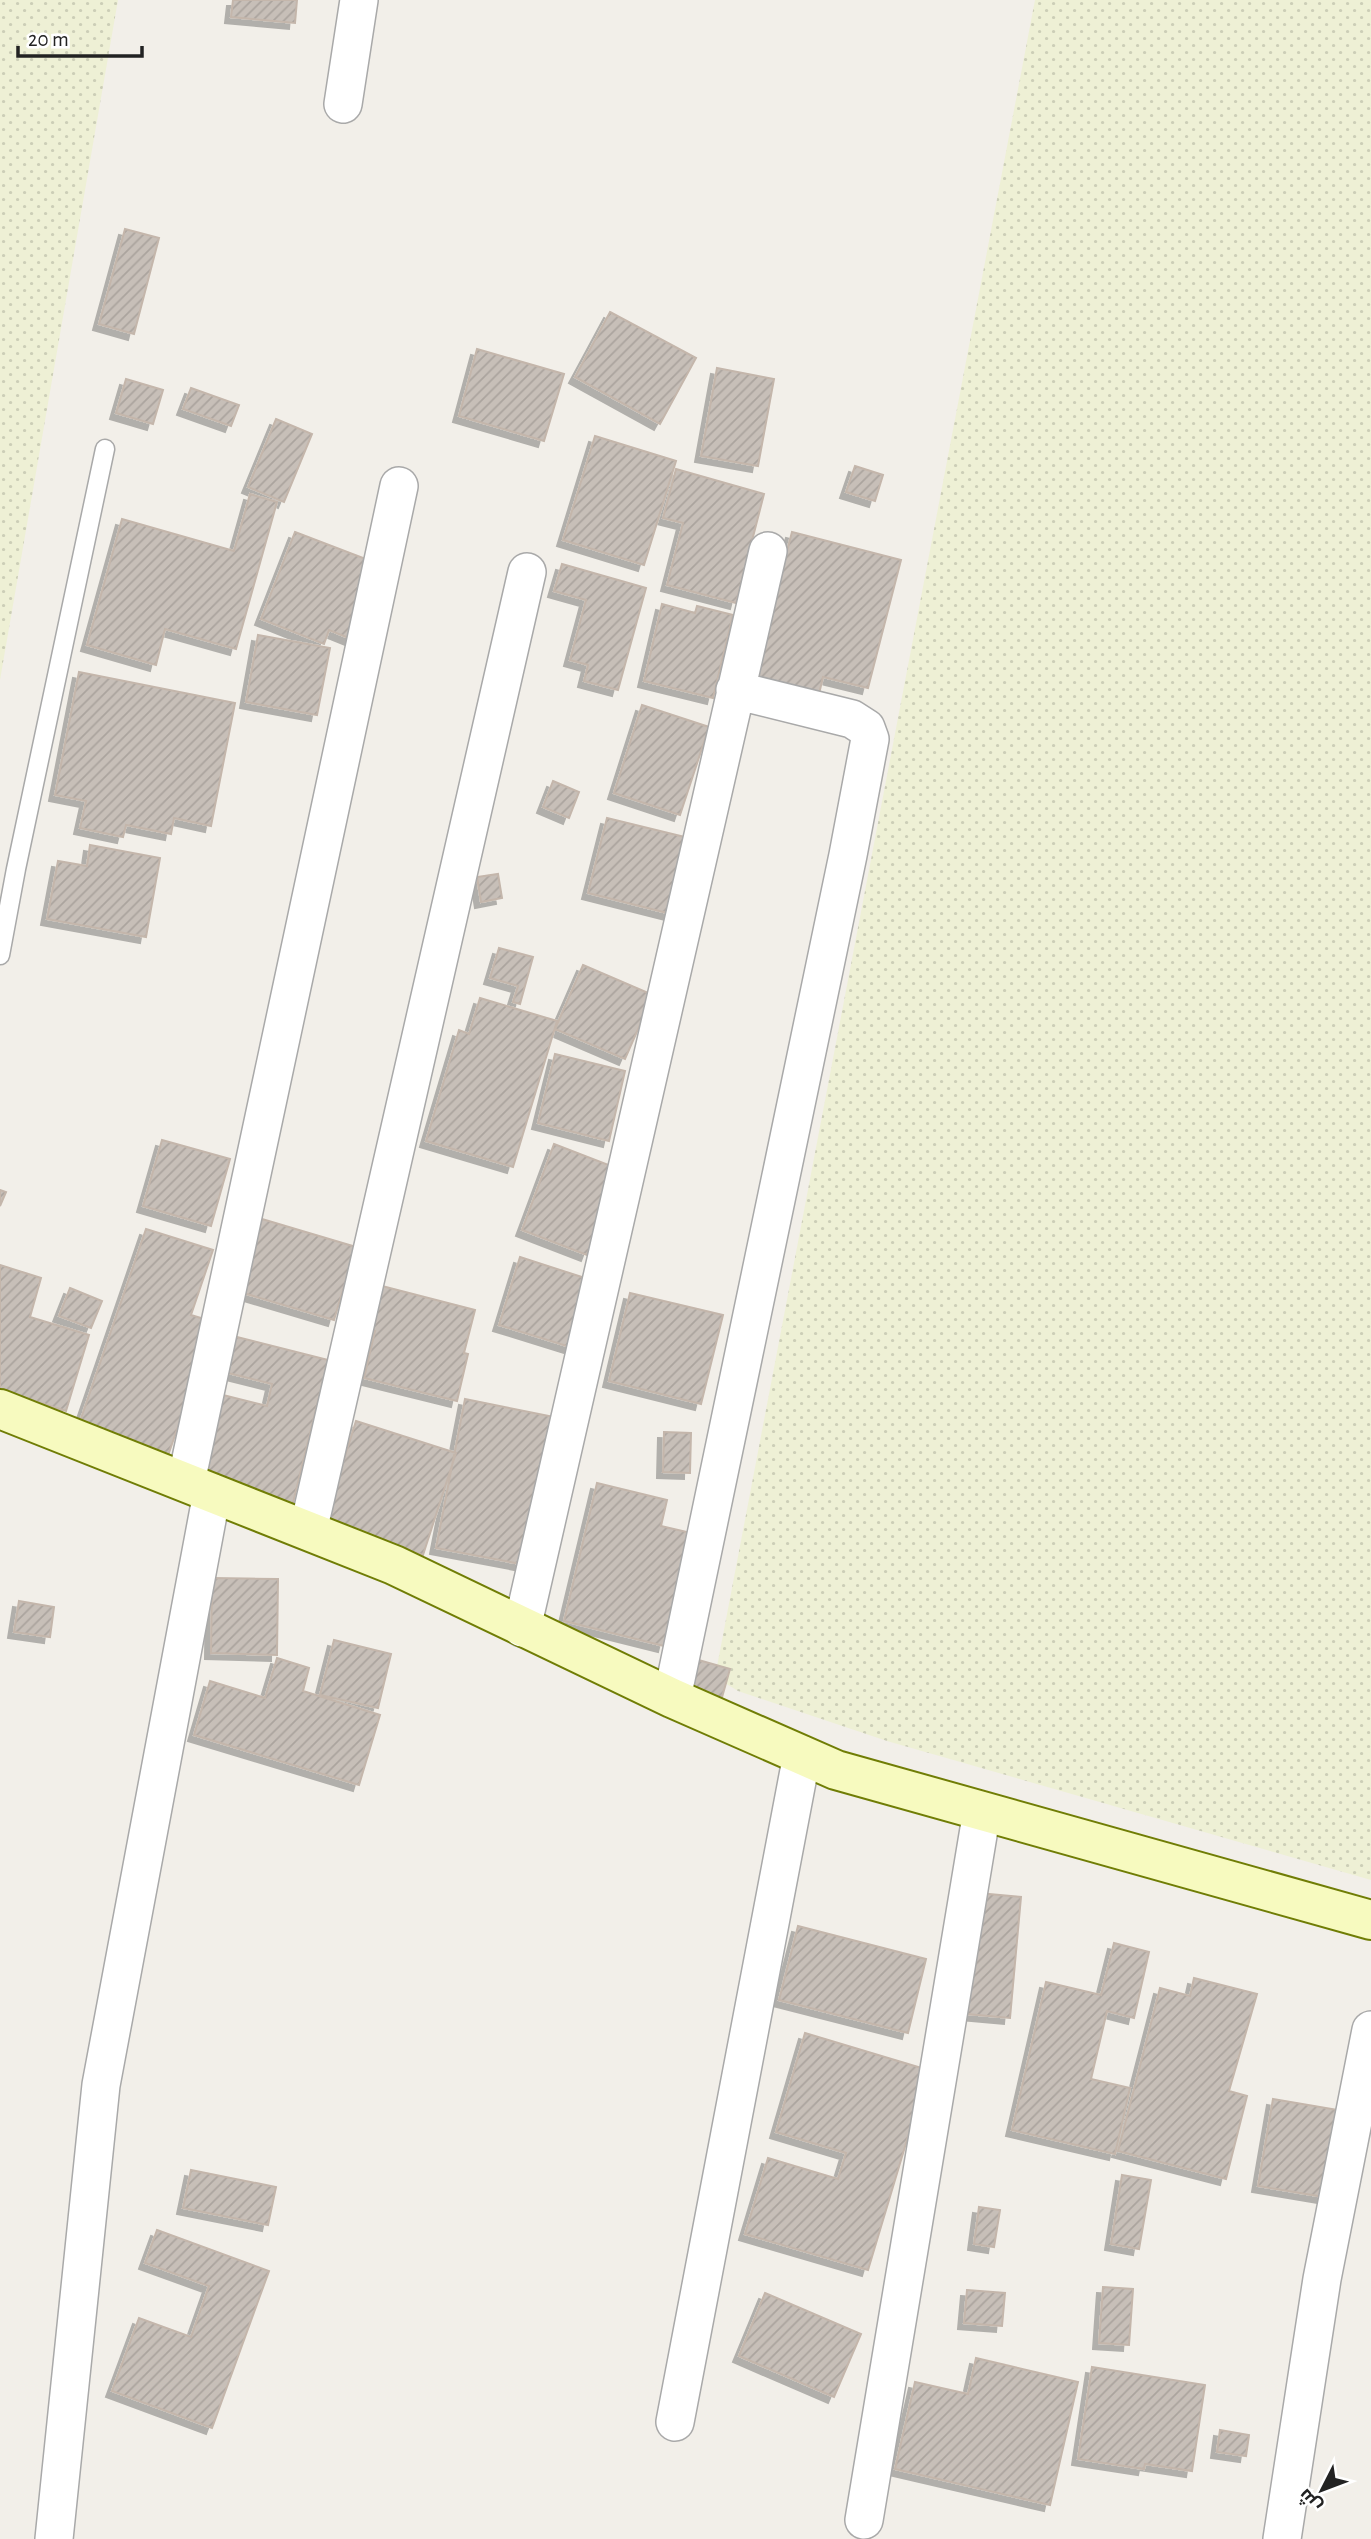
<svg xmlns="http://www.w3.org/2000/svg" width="1371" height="2539" font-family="'Alegreya Sans',Cairo,sans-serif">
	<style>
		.farmland { fill: url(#farmland-dots) }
		.building { fill: url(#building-hatch); stroke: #c4b6ab; stroke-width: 2; filter: url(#shadow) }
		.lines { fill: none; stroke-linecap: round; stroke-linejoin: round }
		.lane-casing { stroke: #a9a9a9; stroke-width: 21 }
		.street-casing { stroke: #a9a9a9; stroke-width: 40 }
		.secondary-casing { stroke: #707d05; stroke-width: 42 }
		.lane { stroke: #fff; stroke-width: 18 }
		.street { stroke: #fff; stroke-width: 37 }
		.secondary { stroke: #f7fabf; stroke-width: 38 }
	</style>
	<defs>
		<pattern id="farmland-dots" width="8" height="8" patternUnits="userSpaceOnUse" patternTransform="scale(1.75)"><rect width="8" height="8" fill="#eef0d5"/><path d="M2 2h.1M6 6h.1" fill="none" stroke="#ccceb7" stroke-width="1.8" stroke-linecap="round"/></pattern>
		<pattern id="building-hatch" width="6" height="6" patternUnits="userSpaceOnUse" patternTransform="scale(1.75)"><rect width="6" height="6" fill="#c7bfb8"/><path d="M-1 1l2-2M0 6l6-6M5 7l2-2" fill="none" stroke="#aba49e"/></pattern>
		<filter id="shadow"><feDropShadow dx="-6" dy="6" stdDeviation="0" flood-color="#0004"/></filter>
	</defs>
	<rect width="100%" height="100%" fill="#f2efe9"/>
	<path class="farmland" d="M0 0H118L0 680Z
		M1035 0H1371V1880L887 1741 738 1691 715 1677Z"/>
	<path class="building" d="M233 0H297L295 23 231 17Z
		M125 229 159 238 134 334 99 324Z
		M610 312 696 358 660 424 575 377Z
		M477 349 564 374 544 441 459 416Z
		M717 368 774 379 758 466 701 456Z
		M126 379 163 390 153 424 116 413Z
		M191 388 239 405 231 426 183 409Z
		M276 419 312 434 284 502 248 487Z
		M595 436 676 461 644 565 563 540Z
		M855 466 883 475 875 501 846 492Z
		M676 469 764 494 736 603 667 585 683 523 663 518Z
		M250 494 277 502 236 649 165 629 156 665 87 645 122 519 234 551Z
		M295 532 379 564 351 639 329 630 324 644 261 619Z
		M792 532 901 560 868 688 823 677 819 694 754 677Z
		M562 564 646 588 618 690 584 681 588 665 570 660 586 600 554 591Z
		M662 604 695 613 697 606 733 615 713 698 644 681Z
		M258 635 330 648 317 715 246 702Z
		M79 672 235 703 211 826 174 818 171 834 126 825 123 837 80 828 86 801 55 795Z
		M642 705 709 727 680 815 614 793Z
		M553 781 579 792 569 818 543 807Z
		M607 818 693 839 675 915 588 893Z
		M90 845 160 858 146 937 47 919 58 861 87 866Z
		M498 874 502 898 481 902 477 877Z
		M499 948 533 957 520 1004 513 1002 518 986 490 978Z
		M583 965 653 995 625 1059 555 1029Z
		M480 998 557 1021 513 1167 426 1141 459 1030 469 1034Z
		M555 1054 625 1071 609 1141 538 1123Z
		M162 1140 230 1159 211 1226 143 1206Z
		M554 1144 619 1169 587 1255 522 1230Z
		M0 1190 6 1192 0 1206Z
		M262 1219 356 1247 334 1320 240 1292Z
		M146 1229 213 1250 191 1315 214 1322 162 1473 73 1442Z
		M520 1257 591 1280 570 1347 499 1325Z
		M0 1265 41 1278 30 1317 89 1335 66 1411 0 1390Z
		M382 1286 475 1310 464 1353 468 1354 457 1401 364 1378 375 1331 371 1330Z
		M70 1288 102 1301 91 1328 59 1316Z
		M630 1293 723 1315 701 1404 609 1381Z
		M233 1336 328 1360 292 1507 197 1483 219 1394 267 1406 272 1384 224 1372Z
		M465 1399 559 1418 531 1566 436 1548Z
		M356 1421 456 1453 423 1555 324 1523Z
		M664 1432 691 1433 690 1473 663 1472Z
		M597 1483 667 1500 661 1526 691 1533 664 1646 564 1621Z
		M212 1578 278 1579 277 1655 211 1653Z
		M19 1601 54 1607 50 1637 14 1632Z
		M334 1640 391 1654 378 1708 320 1695Z
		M277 1658 309 1668 303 1691 380 1715 359 1785 194 1735 210 1681 265 1698Z
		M695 1659 730 1669 717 1715 681 1704Z
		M978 1893 1021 1897 1010 2018 967 2014Z
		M798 1926 926 1959 908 2033 779 2000Z
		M1114 1943 1149 1952 1134 2018 1107 2011 1091 2079 1130 2088 1115 2154 1012 2130 1046 1982 1101 1995Z
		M1194 1978 1257 1994 1229 2091 1247 2096 1226 2179 1118 2151 1160 1988 1190 1996Z
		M805 2033 928 2070 868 2270 745 2234 768 2158 838 2179 846 2153 776 2132Z
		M1273 2099 1338 2110 1324 2197 1258 2186Z
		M191 2170 276 2187 268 2225 183 2208Z
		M1122 2175 1151 2180 1139 2249 1111 2244Z
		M979 2207 1000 2210 994 2247 974 2244Z
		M157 2230 269 2271 212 2428 112 2391 139 2318 191 2337 209 2286 145 2263Z
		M1103 2287 1133 2289 1129 2345 1099 2343Z
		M967 2290 1005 2293 1002 2326 964 2323Z
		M765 2293 861 2334 834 2397 739 2356Z
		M976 2358 1078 2382 1050 2505 895 2469 915 2382 968 2394Z
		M1092 2367 1205 2385 1192 2471 1145 2464 1144 2469 1078 2459Z
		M1220 2430 1249 2435 1246 2456 1217 2452Z"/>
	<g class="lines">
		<g class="lane-casing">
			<path id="lane" d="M0 955 16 869 105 449"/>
		</g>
		<g class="street-casing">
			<path id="street" d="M343 104 359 0
				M186 1482 399 486
				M308 1531 527 572
				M522 1628 768 551
				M672 1698 848 855 870 739 866 728 852 719 735 690
				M675 2422 802 1755
				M864 2520 982 1811
				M54 2539 101 2085 212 1493
				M1282 2539 1322 2279 1371 2030"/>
		</g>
		<g class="secondary-casing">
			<path id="secondary" d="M0 1409 394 1565 672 1698 836 1770 1371 1920"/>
		</g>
		<use href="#lane" class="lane"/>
		<use href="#street" class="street"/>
		<use href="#secondary" class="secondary"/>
	</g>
	<g transform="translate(1322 2490) rotate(228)" stroke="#ffffff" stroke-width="5" paint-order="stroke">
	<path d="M0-5L12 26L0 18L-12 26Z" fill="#222222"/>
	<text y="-10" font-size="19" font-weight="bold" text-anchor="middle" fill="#222222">ش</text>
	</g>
	<path d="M18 46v10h124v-10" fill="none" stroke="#222222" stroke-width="3.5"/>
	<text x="28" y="46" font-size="21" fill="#222222" stroke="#ffffff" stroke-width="5" paint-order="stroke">20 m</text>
</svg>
